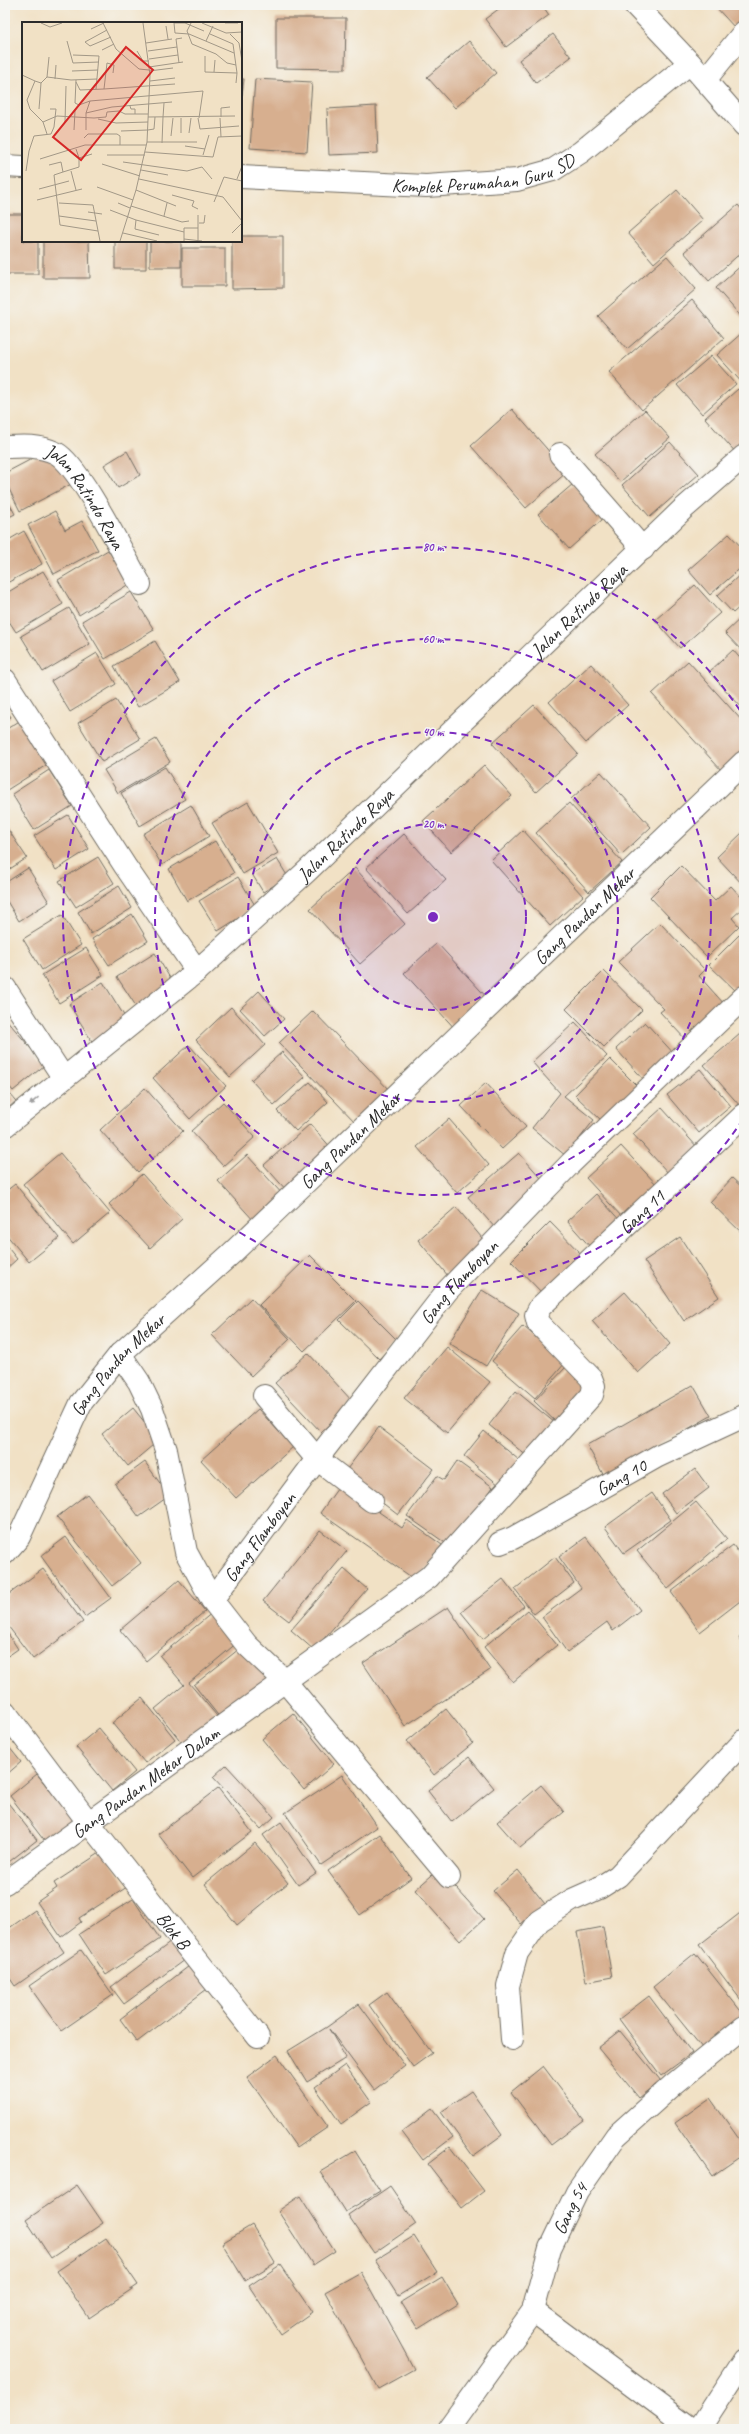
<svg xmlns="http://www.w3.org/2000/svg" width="749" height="2434" font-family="Caveat,sans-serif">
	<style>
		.building { fill: #d7af8f }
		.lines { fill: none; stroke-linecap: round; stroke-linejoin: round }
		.minor-casing { stroke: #706b61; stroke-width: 24 }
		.trunk-casing { stroke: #706b61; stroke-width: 24 }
		.minor { stroke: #fff; stroke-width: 22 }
		.trunk { stroke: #fff; stroke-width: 22 }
		.oneway { fill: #a0a0a0 }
		.ring { fill: none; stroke: #7b2cbf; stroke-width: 2; stroke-dasharray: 7 5 }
		.labels { text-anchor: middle; stroke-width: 3; stroke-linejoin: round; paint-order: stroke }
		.street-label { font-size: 19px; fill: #2b2b2b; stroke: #f6f6f2 }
		.inset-road { fill: none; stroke: #a29887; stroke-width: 1 }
		.view { fill: #d62828; fill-opacity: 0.15; stroke: #d62828; stroke-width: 2 }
		.inset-edge { fill: none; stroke: #2b2b2b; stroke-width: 2 }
		.centre { fill: #7b2cbf; stroke: #f6f6f2; stroke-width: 2 }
		.ring-label { font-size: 12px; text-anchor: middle; font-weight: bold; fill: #7b2cbf; stroke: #f6f6f2; stroke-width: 3; stroke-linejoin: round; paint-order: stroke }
	</style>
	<rect width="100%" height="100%" fill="#f6f6f2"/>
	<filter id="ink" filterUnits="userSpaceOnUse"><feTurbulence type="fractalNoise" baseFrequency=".025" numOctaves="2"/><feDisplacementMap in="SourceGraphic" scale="8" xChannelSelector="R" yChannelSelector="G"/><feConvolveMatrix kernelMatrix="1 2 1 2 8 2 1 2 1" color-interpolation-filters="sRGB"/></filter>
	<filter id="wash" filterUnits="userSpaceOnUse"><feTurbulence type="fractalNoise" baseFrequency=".012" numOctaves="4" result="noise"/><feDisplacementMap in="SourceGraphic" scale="16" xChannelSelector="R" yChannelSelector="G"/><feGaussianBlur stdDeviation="0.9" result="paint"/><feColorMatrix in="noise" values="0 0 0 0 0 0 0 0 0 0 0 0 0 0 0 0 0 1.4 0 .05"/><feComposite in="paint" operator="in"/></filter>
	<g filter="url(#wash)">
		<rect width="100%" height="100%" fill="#f1e1c5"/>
		<g id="blocks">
			<path class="building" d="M504 5H542L549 15 506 47 485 19Z
				M714 5H744V20L735 28Z
				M276 18H346L345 69 276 68Z
				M553 34 571 57 536 83 519 60Z
				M469 41 496 73 455 108 427 77Z
				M241 79H244L242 95H241Z
				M255 79 312 82 307 152 250 148Z
				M376 106 378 153 329 155 327 109Z
				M677 190 703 220 654 263 628 233Z
				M738 205 744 212V250L709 281 684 252Z
				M7 214H23V241H38V274H7Z
				M241 236H283V288L232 289V241H241Z
				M43 241H89L90 278H43Z
				M115 241H146V269H115Z
				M150 241H181V267H150Z
				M182 248H225V286H182Z
				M667 256 696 289 627 349 598 316Z
				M744 263V320L716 288Z
				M692 300 724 338 642 410 609 372Z
				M744 331V385L717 355Z
				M711 356 736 384 702 414 677 385Z
				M738 389 744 396V450L738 455 705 418Z
				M512 409 567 472 526 508 471 446Z
				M645 410 670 438 620 482 595 454Z
				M670 442 699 474 650 517 622 485Z
				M127 451 140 475 118 488 104 465Z
				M43 453 77 481 20 511 5 481V473Z
				M573 484 603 519 569 549 538 514Z
				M5 496 15 514 5 519Z
				M55 511 65 530 82 521 98 550 54 574 28 525Z
				M24 531 42 564 5 584V542Z
				M729 534 744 550V565L710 595 688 570Z
				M108 550 129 584 79 615 58 580Z
				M43 571 63 604 16 632 5 615V594Z
				M744 571V603L733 613 717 596Z
				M695 585 720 613 680 648 655 620Z
				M131 592 154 630 105 659 82 621Z
				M69 608 90 644 43 672 21 636Z
				M744 615V653L725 633Z
				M155 641 180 682 138 707 114 666Z
				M733 650 744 663V710L709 672Z
				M97 653 116 684 70 712 51 681Z
				M688 661 744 723V752L722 771 652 694Z
				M591 664 628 705 586 743 549 702Z
				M116 700 140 739 102 762 78 723Z
				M534 705 578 754 536 792 492 743Z
				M5 708 11 717 5 721Z
				M21 720 48 764 7 790 5 786V730Z
				M156 739 170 762 118 793 104 770Z
				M484 765 512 796 451 852 423 821Z
				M165 767 185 799 140 826 121 793Z
				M49 770 72 806 34 830 12 794Z
				M601 772 651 827 621 855 571 799Z
				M248 802 278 853 243 874 212 823Z
				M569 803 622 862 589 892 536 833Z
				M191 805 209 836 162 865 143 834Z
				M68 815 89 849 56 870 34 836Z
				M7 828 27 858 5 872V829Z
				M523 830 583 896 550 926 491 860Z
				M744 831V886L717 857Z
				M404 834 446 880 408 914 366 868Z
				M215 841 234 873 187 901 169 869Z
				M98 857 114 883 76 907 59 881Z
				M277 859 288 877 263 892 252 874Z
				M681 866 715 901 731 886 744 900V907L732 918 739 926 707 957 650 897Z
				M28 868 49 902 19 921 5 898V883Z
				M355 868 405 924 360 964 310 909Z
				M238 877 256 907 218 931 199 901Z
				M119 886 132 908 91 934 78 912Z
				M132 914 148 941 109 965 92 939Z
				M62 915 81 945 42 970 23 939Z
				M660 923 705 970 699 976 725 1005 686 1040 660 1012 664 1009 618 962Z
				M744 930V983L736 991 709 965Z
				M437 943 491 1002 458 1032 404 973Z
				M86 948 103 975 59 1003 42 975Z
				M155 953 173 983 136 1006 117 977Z
				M604 971 642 1010 604 1047 566 1009Z
				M103 982 128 1022 93 1043 69 1004Z
				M259 991 284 1019 265 1036 240 1009Z
				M231 1007 265 1045 230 1077 196 1040Z
				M313 1011 392 1093 358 1125 279 1043Z
				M5 1018 45 1065 13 1091 5 1081Z
				M575 1022 607 1056 564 1096 594 1120 566 1156 532 1128 560 1093 532 1062Z
				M645 1022 676 1056 647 1083 616 1049Z
				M740 1034 744 1039V1105L741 1107 704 1065Z
				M189 1045 226 1086 190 1119 153 1078Z
				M282 1052 305 1077 274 1105 251 1080Z
				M610 1059 637 1086 603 1122 575 1095Z
				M700 1069 731 1106 699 1133 667 1095Z
				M310 1082 328 1102 296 1131 277 1111Z
				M486 1083 526 1127 502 1149 461 1106Z
				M5 1088 16 1101 5 1111Z
				M145 1088 183 1131 138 1172 100 1130Z
				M223 1102 255 1137 223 1166 191 1131Z
				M662 1108 698 1148 669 1174 633 1134Z
				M449 1119 489 1165 457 1193 417 1147Z
				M310 1124 333 1150 287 1191 264 1165Z
				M621 1146 657 1185 622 1217 586 1178Z
				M60 1153 110 1213 73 1244 23 1184Z
				M519 1153 547 1185 496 1229 468 1197Z
				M247 1155 284 1196 255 1222 218 1181Z
				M142 1174 182 1219 150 1248 109 1204Z
				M732 1178 744 1189V1235L710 1202Z
				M15 1184 59 1238 29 1262 5 1233V1192Z
				M596 1194 623 1224 593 1250 567 1221Z
				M456 1207 487 1244 449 1277 418 1240Z
				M550 1222 584 1257 545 1296 511 1261Z
				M680 1237 719 1297 684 1321 644 1261Z
				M5 1244 17 1259 5 1270Z
				M310 1255 356 1301 304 1351 259 1305Z
				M482 1290 519 1313 486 1366 449 1343Z
				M625 1292 670 1344 638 1373 592 1321Z
				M251 1298 290 1339 251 1376 212 1335Z
				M358 1301 397 1340 379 1359 339 1320Z
				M523 1326 565 1363 535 1398 492 1361Z
				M447 1347 490 1382 447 1433 404 1398Z
				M308 1353 353 1402 321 1432 275 1383Z
				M566 1367 590 1390 558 1424 534 1401Z
				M693 1385 711 1416 604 1476 587 1445Z
				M516 1391 555 1423 528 1457 489 1425Z
				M133 1408 159 1440 128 1466 102 1434Z
				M258 1409 293 1447 236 1498 201 1460Z
				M379 1427 434 1469 398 1515 344 1473Z
				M484 1431 525 1465 505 1490 464 1456Z
				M457 1461 493 1487 451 1547 407 1516 437 1476 444 1480Z
				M145 1462 169 1496 139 1517 115 1484Z
				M695 1469 709 1488 676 1513 662 1494Z
				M340 1485 402 1528 407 1520 442 1545 417 1581 320 1513Z
				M652 1493 671 1520 624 1553 605 1527Z
				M87 1494 141 1563 112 1586 57 1517Z
				M696 1502 727 1539 668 1589 637 1551Z
				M320 1530 347 1551 289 1621 263 1601Z
				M66 1537 111 1598 85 1617 41 1556Z
				M586 1537 640 1610 613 1631 607 1622 567 1652 542 1617 581 1588 559 1557Z
				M733 1545 744 1560V1598L700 1632 671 1592Z
				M555 1557 574 1583 534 1614 515 1589Z
				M43 1569 83 1622 33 1659 5 1622V1597Z
				M344 1569 367 1589 314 1650 291 1630Z
				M503 1579 524 1606 483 1639 461 1612Z
				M179 1580 205 1611 146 1661 120 1630Z
				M448 1607 490 1670 405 1726 363 1663Z
				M528 1610 557 1645 513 1682 484 1647Z
				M213 1612 238 1642 189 1683 217 1716 183 1744 155 1709 184 1685 160 1656Z
				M5 1629 18 1649 5 1658Z
				M744 1634V1645L739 1638Z
				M244 1645 271 1679 221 1719 194 1685Z
				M142 1698 175 1739 145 1763 112 1723Z
				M446 1709 473 1743 434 1775 407 1741Z
				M293 1713 334 1764 304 1790 262 1739Z
				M99 1728 135 1772 112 1791 76 1747Z
				M5 1742 21 1762 5 1776Z
				M469 1757 494 1788 452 1822 428 1791Z
				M226 1765 274 1817 261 1829 213 1777Z
				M37 1774 74 1821 46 1843 10 1796Z
				M342 1775 377 1827 321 1865 285 1813Z
				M541 1785 564 1812 520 1848 497 1822Z
				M218 1788 252 1832 192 1878 158 1834Z
				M5 1799 37 1840 5 1865Z
				M281 1822 316 1873 298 1885 263 1835Z
				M380 1834 411 1878 360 1915 328 1871Z
				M255 1843 288 1883 237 1925 205 1884Z
				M103 1851 127 1887 79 1918 81 1922 61 1937 37 1902 57 1888 54 1883Z
				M439 1869 484 1919 460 1941 415 1890Z
				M518 1870 545 1904 521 1924 493 1891Z
				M133 1899 160 1939 106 1975 79 1934Z
				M35 1910 64 1952 15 1986 5 1971V1931Z
				M744 1910V2004L699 1945Z
				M603 1927 612 1977 586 1982 577 1932Z
				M171 1942 184 1960 124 2004 111 1987Z
				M81 1950 113 1995 61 2031 29 1986Z
				M695 1953 744 2015 703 2049 653 1987Z
				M193 1963 211 1986 137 2042 120 2019Z
				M387 1992 432 2053 413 2067 369 2005Z
				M649 1996 692 2053 661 2076 619 2019Z
				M359 2004 405 2066 374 2090 329 2029 346 2058 307 2082 288 2051 327 2027Z
				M620 2031 661 2081 639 2098 598 2048Z
				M277 2055 328 2127 297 2148 247 2077Z
				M345 2065 371 2102 341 2124 315 2087Z
				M543 2066 584 2120 551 2145 511 2092Z
				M471 2091 502 2135 473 2156 441 2112Z
				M710 2098 744 2146V2154L712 2176 675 2123Z
				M432 2109 453 2137 423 2160 402 2132Z
				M450 2147 484 2191 462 2208 428 2164Z
				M355 2151 380 2191 345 2212 320 2172Z
				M77 2185 103 2223 51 2258 26 2220Z
				M390 2186 416 2224 374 2253 348 2215Z
				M300 2196 335 2251 313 2265 278 2211Z
				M252 2225 275 2263 245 2281 222 2243Z
				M414 2236 437 2272 398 2296 375 2260Z
				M106 2238 138 2285 89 2318 57 2271Z
				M280 2265 312 2312 281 2334 249 2286Z
				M361 2272 414 2369 378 2389 325 2292Z
				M442 2277 458 2304 418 2329 401 2302Z"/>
		</g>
	</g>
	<g filter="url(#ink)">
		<use href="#blocks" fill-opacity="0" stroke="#706b61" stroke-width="1"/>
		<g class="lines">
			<g class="minor-casing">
				<g id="minor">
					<path d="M705 80 744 32"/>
					<path d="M5 166 23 167"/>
					<path id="s1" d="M241 177 426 186 517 180 553 170 581 152 690 63"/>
					<path id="s2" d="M5 447C24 446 39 445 56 453 80 466 124 556 140 584"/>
					<path d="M560 454 643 549"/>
					<path id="s3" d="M5 680 125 866 197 971 306 872 682 510 744 456"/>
					<path d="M5 988 63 1077"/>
					<path d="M5 1126 197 971"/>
					<path d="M120 1354 139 1382 152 1409 166 1450 186 1552 212 1600 247 1645 284 1680 449 1877"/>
					<path d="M264 1396 317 1459 372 1501"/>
					<path id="s4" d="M500 1543 513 1538 658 1456 744 1416"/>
					<path id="s5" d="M5 1553 19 1537 81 1403 120 1354 232 1253 744 762"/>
					<path id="s6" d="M212 1600 317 1459 447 1291 571 1163 744 997"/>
					<path id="s7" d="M5 1712 89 1823 258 2037"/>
					<path id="s8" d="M5 1883 429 1577 592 1395 594 1386 591 1378 538 1323 536 1315 540 1307 744 1115"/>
					<path d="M512 2039 508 1986 517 1953 539 1921 572 1900 599 1888 618 1876 744 1741"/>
					<path d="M533 2311 692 2429"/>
					<path id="s9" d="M448 2429 533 2311 550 2248 577 2192 616 2136 674 2084 744 2027"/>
					<path d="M699 2429 744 2360"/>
				</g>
			</g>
			<g class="trunk-casing">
				<path id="trunk" d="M635 5 690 63 744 125"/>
			</g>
			<use href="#minor" class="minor"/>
			<use href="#trunk" class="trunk"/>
		</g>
		<defs><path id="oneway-solid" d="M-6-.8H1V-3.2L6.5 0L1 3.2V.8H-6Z"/></defs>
		<use class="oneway" href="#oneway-solid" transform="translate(34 1101) rotate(140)"/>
	</g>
	<circle cx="433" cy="917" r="93" fill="#7b2cbf" fill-opacity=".12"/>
	<g class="ring">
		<circle cx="433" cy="917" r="93"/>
		<circle cx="433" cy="917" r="185"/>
		<circle cx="433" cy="917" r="278"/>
		<path d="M743 1119A370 370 0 1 1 743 715"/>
	</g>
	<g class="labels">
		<g class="street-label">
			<text dy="7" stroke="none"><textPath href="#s1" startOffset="244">Komplek Perumahan Guru SD</textPath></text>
			<text dy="7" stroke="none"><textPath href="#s2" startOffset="104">Jalan Ratindo Raya</textPath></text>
			<text dy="7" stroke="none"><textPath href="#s3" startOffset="874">Jalan Ratindo Raya</textPath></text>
			<text dy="7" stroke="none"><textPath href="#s3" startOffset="550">Jalan Ratindo Raya</textPath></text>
			<text dy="7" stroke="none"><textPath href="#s5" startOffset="870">Gang Pandan Mekar</textPath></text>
			<text dy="7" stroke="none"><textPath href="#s5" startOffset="546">Gang Pandan Mekar</textPath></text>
			<text dy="7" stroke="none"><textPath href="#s8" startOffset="1018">Gang 11</textPath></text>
			<text dy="7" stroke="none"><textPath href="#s6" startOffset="403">Gang Flamboyan</textPath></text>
			<text dy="7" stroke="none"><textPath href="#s5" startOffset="222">Gang Pandan Mekar</textPath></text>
			<text dy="7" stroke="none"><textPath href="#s4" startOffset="138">Gang 10</textPath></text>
			<text dy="7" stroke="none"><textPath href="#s6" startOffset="79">Gang Flamboyan</textPath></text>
			<text dy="7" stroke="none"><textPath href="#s8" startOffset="173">Gang Pandan Mekar Dalam</textPath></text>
			<text dy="7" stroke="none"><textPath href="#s7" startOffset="276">Blok B</textPath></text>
			<text dy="7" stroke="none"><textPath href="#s9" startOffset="255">Gang 54</textPath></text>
		</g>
	</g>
	<g transform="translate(22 22)">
		<rect width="220" height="220" fill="#f1e1c5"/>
		<path class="inset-road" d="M19 1 28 5 40 1M81 1 94 27 117 47 127 48M152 1 153 11 167 12 212 31M152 1H163L182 9M169 1 165 9 170 22 194 32 205 41 214 43M180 1 204 11 220 10M203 1H216M144 4 146 17M69 7 82 1M85 8 63 20 68 24 89 15M188 12 211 22 215 51M208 12 217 21 220 39M45 19 51 41 77 40M184 19 191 4M124 21 150 17M80 28 92 22M115 29 121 39H127M126 29 155 25M51 33 77 34 74 67M183 34V50L215 51 214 61M127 37 156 33M157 41 154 17 160 16M127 45 161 40M50 49 76 48M127 49 151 46M192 50 193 38M91 51 92 43 85 41 82 67 153 62M0 53 13 59M25 55 19 61 13 59 5 78 8 87 21 100 35 94 72 96 84 95 85 90 97 89 103 92H126M25 55 49 58 75 57M25 55 27 35M33 57 34 43M54 58 53 81 57 83 68 79 181 69 177 96M128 59 153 56M54 60 58 68 82 67M108 84 109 87H113V92M17 87 19 61M64 91 90 85 150 80M126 95 213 94M141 95 142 81M199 95V86L208 85M176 96 178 107 217 104M198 96 199 115M76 97 94 101 126 100M21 100 25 112M43 100 44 64M52 108 53 89M64 108V91L68 79M126 108 132 107 133 95M99 109 126 108M159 111V96M167 111 169 96M149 114 151 96M62 116 66 112H95L98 114V123M125 120H175M140 121 141 95M163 124 183 127M54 127 57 136 70 132M123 130 191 135 196 115 220 114M85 133H123M181 133 187 113M18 137 63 123H124M101 140 165 149 180 145 190 157M80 142 118 154M27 143 39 140 41 150 32 153 38 203 76 209M119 148 146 153M4 149 7 129 12 114 29 112 32 105 34 87H28M49 149 54 168M41 150 57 145V136M117 157 201 175 220 199M215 157 220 144M75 165 111 178M17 167 47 159M114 168 154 184M150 173 172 179 170 184 176 187M15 178 60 167M192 180 202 155 220 159M37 181 71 183 78 219M96 181 108 186M109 184 160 200 167 199M88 188 114 198 162 210M66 190 80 192M37 194 74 199M142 194 145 181M114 198 113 207 137 213M177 201H182L183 193M101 211 135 219M210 211 220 201M162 217 180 219M176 218V193M98 219 114 168 125 120 128 53 121 1M162 219V206H176"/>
		<path class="view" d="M104 25 131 48 59 138 31 115Z"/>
		<rect width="220" height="220" class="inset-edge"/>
	</g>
	<circle cx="433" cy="917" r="6" class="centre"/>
	<g class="ring-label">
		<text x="433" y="551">80 m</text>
		<text x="433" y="643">60 m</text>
		<text x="433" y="736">40 m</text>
		<text x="433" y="828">20 m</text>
	</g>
	<rect width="749" height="2434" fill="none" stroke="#f6f6f2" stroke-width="20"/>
</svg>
